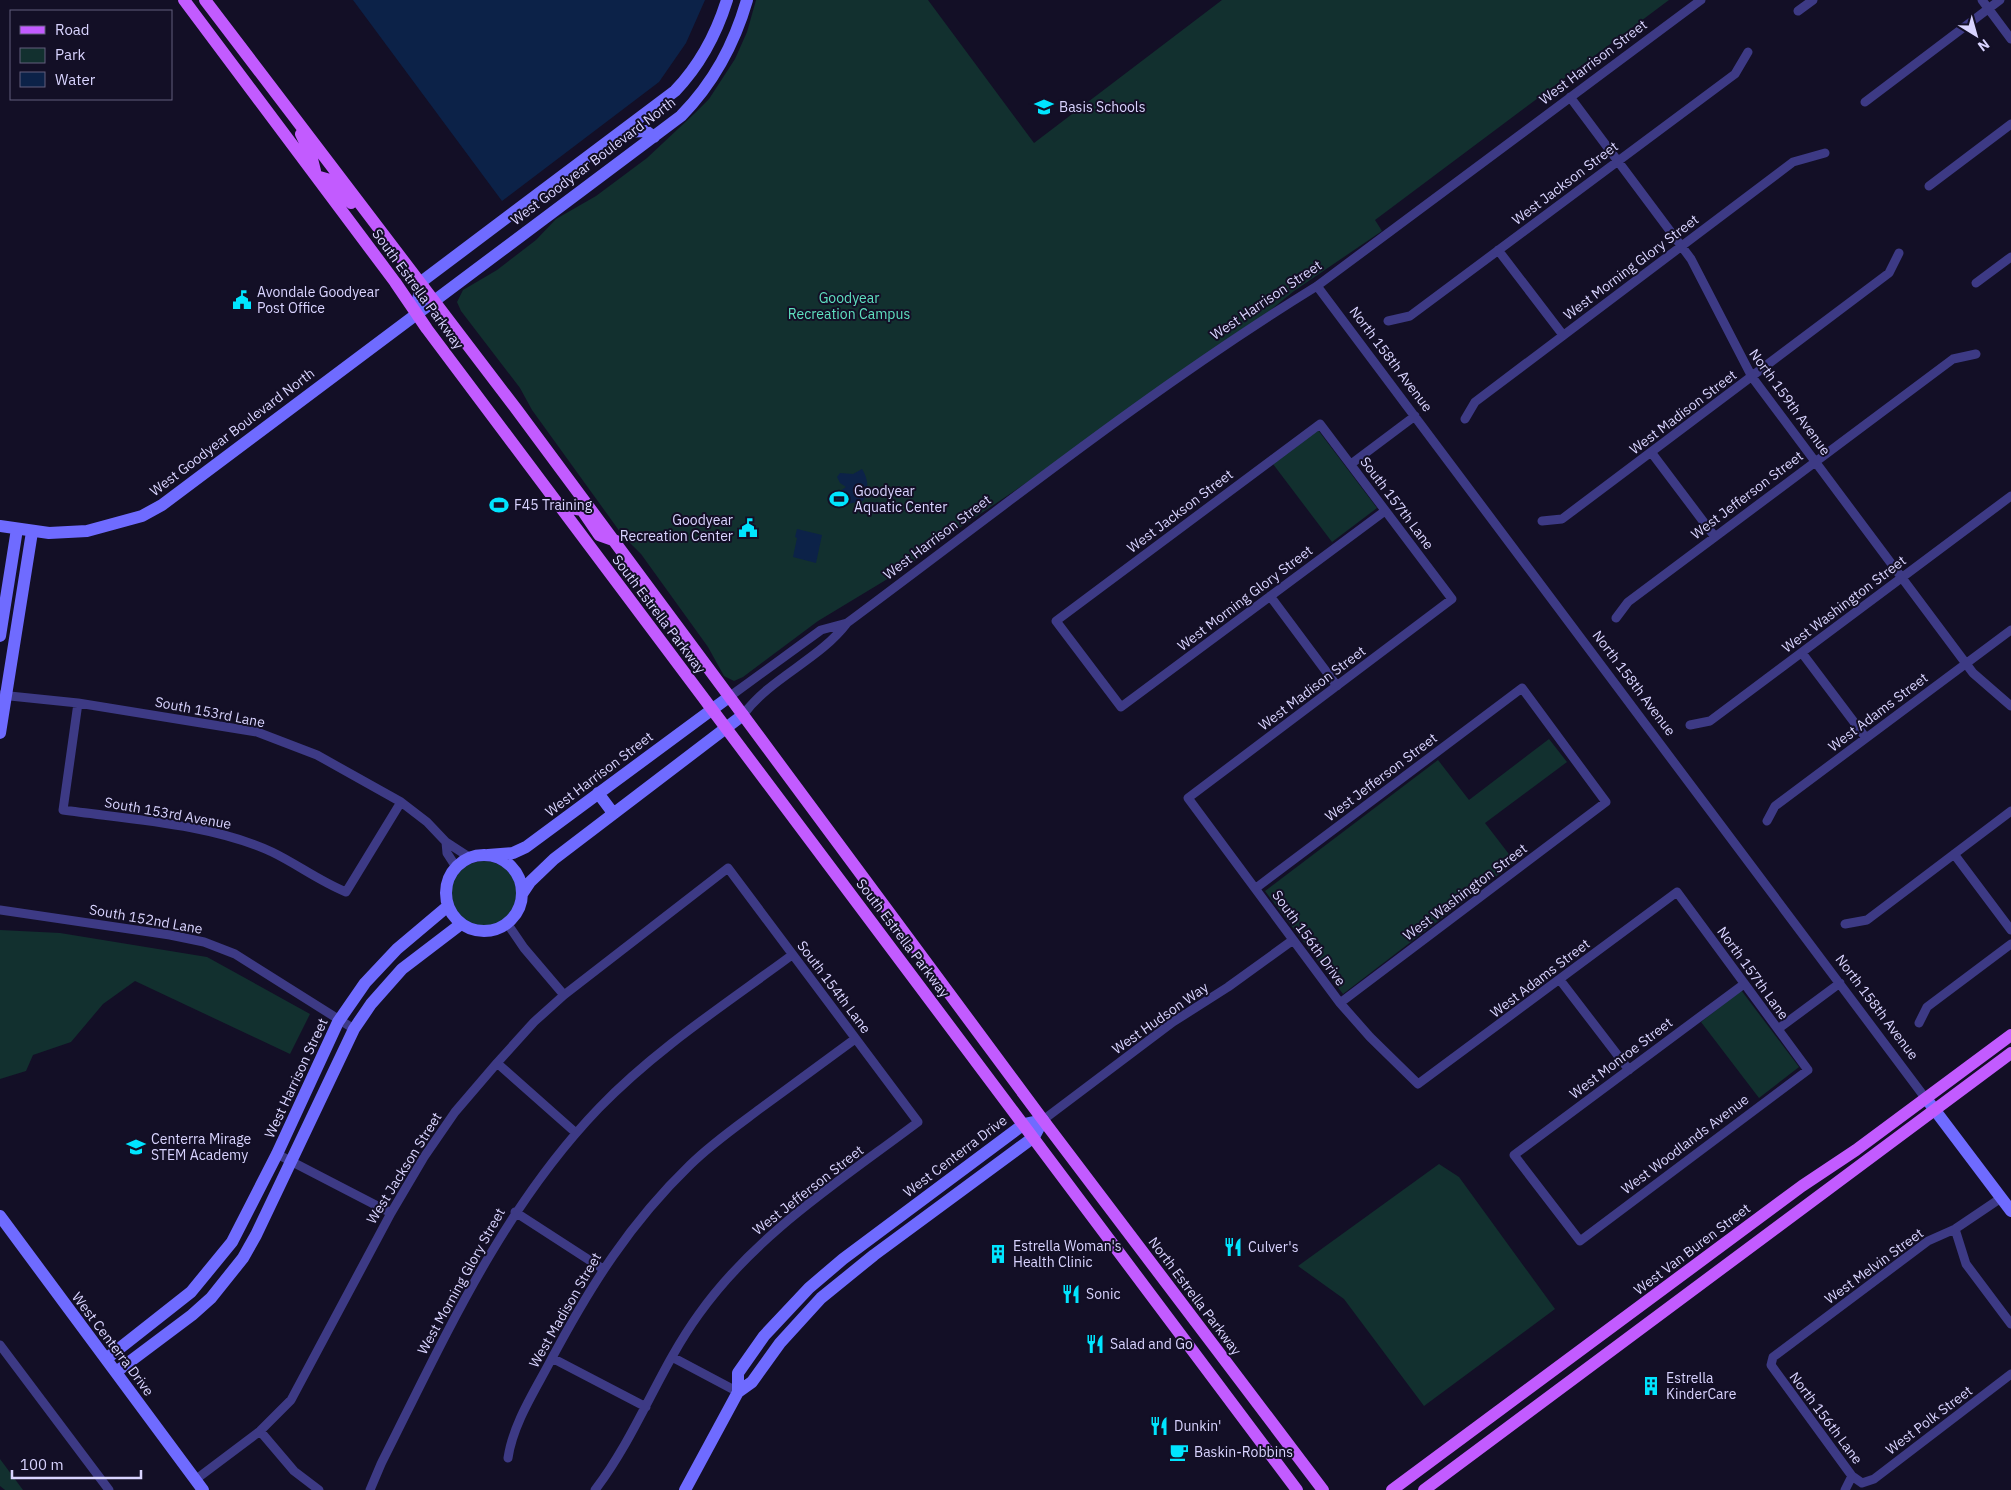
<svg xmlns="http://www.w3.org/2000/svg" width="2011" height="1490" font-family="'IBM Plex Sans',sans-serif">
	<style>
		.green { fill: #12302f }
		.water { fill: #0c2248 }
		.lines { fill: none; stroke-linecap: round; stroke-linejoin: round }
		.street { stroke: #3d3a85; stroke-width: 9 }
		.secondary { stroke: #6f6bff; stroke-width: 12 }
		.primary { stroke: #c25bff; stroke-width: 12 }
		.labels { text-anchor: middle; stroke-width: 4; stroke-linejoin: round; paint-order: stroke }
		.street-label { font-size: 14px; fill: #d9d4ff; stroke: #130f26 }
		.poi-label { font-size: 14px; fill: #d9d4ff; stroke: #130f26; text-anchor: start }
		.park-label { font-size: 14px; fill: #5fe0c0; stroke: #130f26 }
	</style>
	<rect width="100%" height="100%" fill="#130f26"/>
	<path class="green" d="M756 0H928L1034 143 1222 0H1669L1375 220 1382 231 1294 291 1240 335 1127 415 946 537 904 569 818 621 743 677 734 681 724 676 708 647 641 554 623 536 532 410 520 388 461 311 457 302 463 290 497 270 536 240 556 219 596 196 647 158 695 113 709 99 735 59 747 32Z
		M1318 430 1377 508 1332 542 1273 464Z
		M1549 739 1567 762 1485 823 1515 862 1343 994 1265 891 1438 760 1469 800Z
		M451 894a33 33 0 1 1 66 0a33 33 0 1 1-66 0Z
		M0 930 60 933 207 957 310 1014 290 1054 135 981 103 1004 71 1042 33 1055 26 1071 0 1079Z
		M1741 990 1799 1067 1759 1098 1701 1022Z
		M1439 1164 1459 1177 1555 1309 1424 1406 1344 1299 1298 1266Z
		M0 1459 23 1490H5L0 1486Z"/>
	<path class="water" d="M353 0H705L686 43 659 82 502 201Z
		M862 469C868 478 870 491 863 501L837 506V493L846 487 840 483 837 477 840 473 853 474Z
		M797 529 822 535 816 563 793 557 797 538 795 537Z"/>
	<g class="lines">
		<path class="street" d="M1982 0 2011 39
			M1798 11 1813 0
			M1570 97 1691 259 1752 377 1973 673 2011 706
			M1865 102 2000 0
			M1929 186 2011 124
			M1498 250 1563 335
			M1976 283 2011 257
			M1317 286 1926 1099
			M1388 321 1410 316 1735 74 1748 52
			M1465 419 1475 402 1793 162 1825 153
			M1651 452 1715 537
			M1351 464 1415 416
			M1385 511 1121 707 1056 621 1320 424 1452 599 1188 798 1340 1003 1370 1037 1418 1084 1677 892 1808 1070 1580 1241 1514 1155 1744 984
			M1542 521 1562 519 1889 273 1899 253
			M1270 596 1337 686
			M1616 618 1628 602 1953 359 1976 354
			M1802 653 1866 738
			M0 695 78 703 257 732 317 755 401 802 427 822 446 842 469 857
			M729 697 821 630 847 623
			M78 703 63 810C127 819 213 824 272 852 297 864 319 881 346 892L401 802
			M743 715C771 677 819 660 847 623 1002 508 1153 387 1317 286L1701 0
			M1690 725 1710 721 2011 496
			M1767 821 1775 806 2011 630
			M446 842 447 853 456 867
			M1954 854 2011 930
			M1256 888 1522 688 1606 802 1340 1003
			M0 910 170 935 204 942 235 954 354 1029
			M507 923 524 948 564 995
			M1845 924 1867 920 2011 811
			M1560 980 1629 1070
			M1919 1023 1927 1007 2011 944
			M1778 1029 1840 983
			M497 1063 576 1133
			M1043 1120 1173 1022 1228 987 1293 940
			M277 1154 391 1213
			M2001 1198 1955 1229 1928 1241 1773 1357 1771 1365 1852 1476 1862 1483 1874 1479 2011 1374
			M515 1212 603 1269
			M1955 1229 1966 1264 2011 1324
			M0 1345 109 1490
			M672 1357 738 1392
			M552 1358 646 1407
			M260 1431 294 1471 319 1490
			M508 1458C513 1423 536 1389 552 1358 591 1285 630 1223 690 1165 711 1144 737 1126 761 1108 792 1085 824 1062 855 1039
			M195 1480 260 1431 291 1400 391 1213 424 1157 455 1112 497 1063 534 1022 564 995 728 868 918 1122C841 1180 756 1234 699 1314 659 1369 637 1435 595 1490
			M370 1490 381 1464C444 1339 501 1210 599 1108 656 1049 727 1003 792 955
			M1845 1490 1852 1476"/>
		<path class="secondary" d="M621 132 646 131 654 137
			M416 313 421 282 675 91C700 65 716 35 727 0
			M0 526 49 533 87 531 142 516 162 505 681 116C714 82 734 45 747 0
			M0 636 17 529
			M0 733 32 532
			M598 793 613 813
			M488 855 513 853 526 847 729 697
			M446 893a38 38 0 1 1 76 0a38 38 0 1 1-76 0Z
			M522 894 530 882 554 859 743 715
			M1928 1101 2011 1211
			M0 1216 203 1490
			M106 1359 191 1292 232 1242 277 1154 338 1022 365 983 397 949 448 906
			M116 1372 192 1315 211 1298 243 1258 256 1235 354 1029 371 1004 402 969 461 924
			M738 1392V1373L764 1336 809 1288 843 1259 1024 1124 1043 1120
			M685 1490 738 1392 752 1382 780 1343 821 1298 874 1255 1034 1137 1043 1120"/>
		<path class="primary" d="M184 0 395 282 427 329 1297 1490
			M205 0 517 410 1043 1120 1323 1490
			M301 134 311 155 315 171
			M316 176 330 180 351 203
			M561 506 582 510 599 535 616 541
			M1392 1490 1802 1186 1856 1150 2011 1035
			M1424 1490 2011 1053"/>
	</g>
	<defs>
		<g id="school-bare" transform="scale(1.5)"><path d="M0-5L7-2L0 1L-7-2ZM-4 1L0 2.5L4 1V4Q0 6-4 4Z" fill="#00e5ff" stroke="#130f26" stroke-width="2.5" paint-order="stroke"/></g>
		<g id="civic-bare" transform="scale(1.5)"><path d="M-.6-6.5H3V-4.5H.6V-3L4-1V1h2V6H-6V1h2V-1L-.6-3ZM-1.2 2.5V6h2.4V2.5Z" fill="#00e5ff" stroke="#130f26" stroke-width="2.5" paint-order="stroke"/></g>
		<g id="stadium-bare" transform="scale(1.5)"><path d="M0-5a6.5 5 0 1 0 0 10a6.5 5 0 1 0 0-10ZM-3.5-1.8h7v3.6h-7Z" fill="#00e5ff" stroke="#130f26" stroke-width="2.5" paint-order="stroke"/></g>
		<g id="restaurant-bare" transform="scale(1.5)"><path d="M-5-6h1v4h1v-4h1v4h1v-4h1v5L-1.5 .5V6h-2V.5L-5-1ZM5-6V6H3V1.5H1.5Q1.5-4 5-6Z" fill="#00e5ff" stroke="#130f26" stroke-width="2.5" paint-order="stroke"/></g>
		<g id="building-bare" transform="scale(1.5)"><path d="M-4-6H4V6H1V3H-1V6H-4ZM-2.5-4.3h1.7v1.8h-1.7ZM.8-4.3h1.7v1.8H.8ZM-2.5-1h1.7V.8h-1.7ZM.8-1h1.7V.8H.8Z" fill="#00e5ff" stroke="#130f26" stroke-width="2.5" paint-order="stroke"/></g>
		<g id="cafe-bare" transform="scale(1.5)"><path d="M-5.5-4.5H6V0H3Q3 3.5 0 3.5H-2.5Q-5.5 3.5-5.5 0ZM3-3.2v2h1.7v-2ZM-6 4.5H4V6H-6Z" fill="#00e5ff" stroke="#130f26" stroke-width="2.5" paint-order="stroke"/></g>
	</defs>
	<g fill-rule="evenodd">
		<use href="#school-bare" x="1044" y="107"/>
		<use href="#civic-bare" x="242" y="300"/>
		<use href="#stadium-bare" x="839" y="499"/>
		<use href="#stadium-bare" x="499" y="505"/>
		<use href="#civic-bare" x="748" y="528"/>
		<use href="#school-bare" x="136" y="1147"/>
		<use href="#restaurant-bare" x="1233" y="1247"/>
		<use href="#building-bare" x="998" y="1254"/>
		<use href="#restaurant-bare" x="1071" y="1294"/>
		<use href="#restaurant-bare" x="1095" y="1344"/>
		<use href="#building-bare" x="1651" y="1386"/>
		<use href="#restaurant-bare" x="1159" y="1426"/>
		<use href="#cafe-bare" x="1179" y="1452"/>
	</g>
	<g class="labels">
		<g class="street-label">
			<text transform="translate(1593 62) rotate(-37)" y="5">West Harrison Street</text>
			<text transform="translate(593 161) rotate(-37)" y="5">West Goodyear Boulevard North</text>
			<text transform="translate(1565 183) rotate(-37)" y="5">West Jackson Street</text>
			<text transform="translate(1631 267) rotate(-37)" y="5">West Morning Glory Street</text>
			<text transform="translate(418 289) rotate(54)" y="5">South Estrella Parkway</text>
			<text transform="translate(1266 300) rotate(-34)" y="5">West Harrison Street</text>
			<text transform="translate(1391 359) rotate(53)" y="5">North 158th Avenue</text>
			<text transform="translate(1790 402) rotate(54)" y="5">North 159th Avenue</text>
			<text transform="translate(1683 412) rotate(-37)" y="5">West Madison Street</text>
			<text transform="translate(232 432) rotate(-37)" y="5">West Goodyear Boulevard North</text>
			<text transform="translate(1747 495) rotate(-37)" y="5">West Jefferson Street</text>
			<text transform="translate(1397 503) rotate(53)" y="5">South 157th Lane</text>
			<text transform="translate(1180 511) rotate(-37)" y="5">West Jackson Street</text>
			<text transform="translate(937 537) rotate(-37)" y="5">West Harrison Street</text>
			<text transform="translate(1245 598) rotate(-37)" y="5">West Morning Glory Street</text>
			<text transform="translate(1844 604) rotate(-37)" y="5">West Washington Street</text>
			<text transform="translate(659 614) rotate(53)" y="5">South Estrella Parkway</text>
			<text transform="translate(1634 683) rotate(53)" y="5">North 158th Avenue</text>
			<text transform="translate(1312 688) rotate(-37)" y="5">West Madison Street</text>
			<text transform="translate(210 712) rotate(11)" y="5">South 153rd Lane</text>
			<text transform="translate(1878 712) rotate(-37)" y="5">West Adams Street</text>
			<text transform="translate(599 774) rotate(-37)" y="5">West Harrison Street</text>
			<text transform="translate(1381 777) rotate(-37)" y="5">West Jefferson Street</text>
			<text transform="translate(168 813) rotate(10)" y="5">South 153rd Avenue</text>
			<text transform="translate(1465 892) rotate(-37)" y="5">West Washington Street</text>
			<text transform="translate(146 919) rotate(10)" y="5">South 152nd Lane</text>
			<text transform="translate(903 938) rotate(53)" y="5">South Estrella Parkway</text>
			<text transform="translate(1309 938) rotate(54)" y="5">South 156th Drive</text>
			<text transform="translate(1753 973) rotate(54)" y="5">North 157th Lane</text>
			<text transform="translate(1540 978) rotate(-37)" y="5">West Adams Street</text>
			<text transform="translate(834 987) rotate(53)" y="5">South 154th Lane</text>
			<text transform="translate(1877 1007) rotate(53)" y="5">North 158th Avenue</text>
			<text transform="translate(1160 1018) rotate(-35)" y="5">West Hudson Way</text>
			<text transform="translate(1621 1058) rotate(-37)" y="5">West Monroe Street</text>
			<text transform="translate(296 1078) rotate(-65)" y="5">West Harrison Street</text>
			<text transform="translate(1685 1144) rotate(-37)" y="5">West Woodlands Avenue</text>
			<text transform="translate(955 1156) rotate(-37)" y="5">West Centerra Drive</text>
			<text transform="translate(404 1168) rotate(-58)" y="5">West Jackson Street</text>
			<text transform="translate(808 1190) rotate(-38)" y="5">West Jefferson Street</text>
			<text transform="translate(1692 1249) rotate(-37)" y="5">West Van Buren Street</text>
			<text transform="translate(1874 1266) rotate(-36)" y="5">West Melvin Street</text>
			<text transform="translate(461 1281) rotate(-61)" y="5">West Morning Glory Street</text>
			<text transform="translate(1195 1296) rotate(53)" y="5">North Estrella Parkway</text>
			<text transform="translate(565 1310) rotate(-60)" y="5">West Madison Street</text>
			<text transform="translate(113 1344) rotate(53)" y="5">West Centerra Drive</text>
			<text transform="translate(1826 1418) rotate(53)" y="5">North 156th Lane</text>
			<text transform="translate(1929 1420) rotate(-37)" y="5">West Polk Street</text>
		</g>
		<g class="poi-label">
			<text x="1059" y="112">Basis Schools</text>
			<text x="257" y="297">Avondale Goodyear<tspan x="257" dy="16">Post Office</tspan></text>
			<text x="854" y="496">Goodyear<tspan x="854" dy="16">Aquatic Center</tspan></text>
			<text x="514" y="510">F45 Training</text>
			<text x="733" y="525" text-anchor="end">Goodyear<tspan x="733" dy="16">Recreation Center</tspan></text>
			<text x="151" y="1144">Centerra Mirage<tspan x="151" dy="16">STEM Academy</tspan></text>
			<text x="1013" y="1251">Estrella Woman's<tspan x="1013" dy="16">Health Clinic</tspan></text>
			<text x="1248" y="1252">Culver's</text>
			<text x="1086" y="1299">Sonic</text>
			<text x="1110" y="1349">Salad and Go</text>
			<text x="1666" y="1383">Estrella<tspan x="1666" dy="16">KinderCare</tspan></text>
			<text x="1174" y="1431">Dunkin'</text>
			<text x="1194" y="1457">Baskin-Robbins</text>
		</g>
		<g class="park-label">
			<text x="849" y="303">Goodyear<tspan x="849" dy="16">Recreation Campus</tspan></text>
		</g>
	</g>
	<rect x="10" y="10" width="162" height="90" fill="#130f26" stroke="#625e7d"/>
	<rect x="20" y="26" width="25" height="8" fill="#c25bff" stroke="#625e7d"/>
	<text x="55" y="35" font-size="15" fill="#d9d4ff">Road</text>
	<rect x="20" y="48" width="25" height="15" fill="#12302f" stroke="#625e7d"/>
	<text x="55" y="60" font-size="15" fill="#d9d4ff">Park</text>
	<rect x="20" y="72" width="25" height="15" fill="#0c2248" stroke="#625e7d"/>
	<text x="55" y="85" font-size="15" fill="#d9d4ff">Water</text>
	<g transform="translate(1976 35) rotate(143)" stroke="#130f26" stroke-width="4" paint-order="stroke">
	<path d="M0-4L9 19L0 12L-9 19Z" fill="#d9d4ff"/>
	<text y="-8" font-size="14" font-weight="bold" text-anchor="middle" fill="#d9d4ff">N</text>
	</g>
	<path d="M12 1470v8h129v-8" fill="none" stroke="#d9d4ff" stroke-width="2.5"/>
	<text x="20" y="1470" font-size="15" fill="#d9d4ff" stroke="#130f26" stroke-width="4" paint-order="stroke">100 m</text>
</svg>
